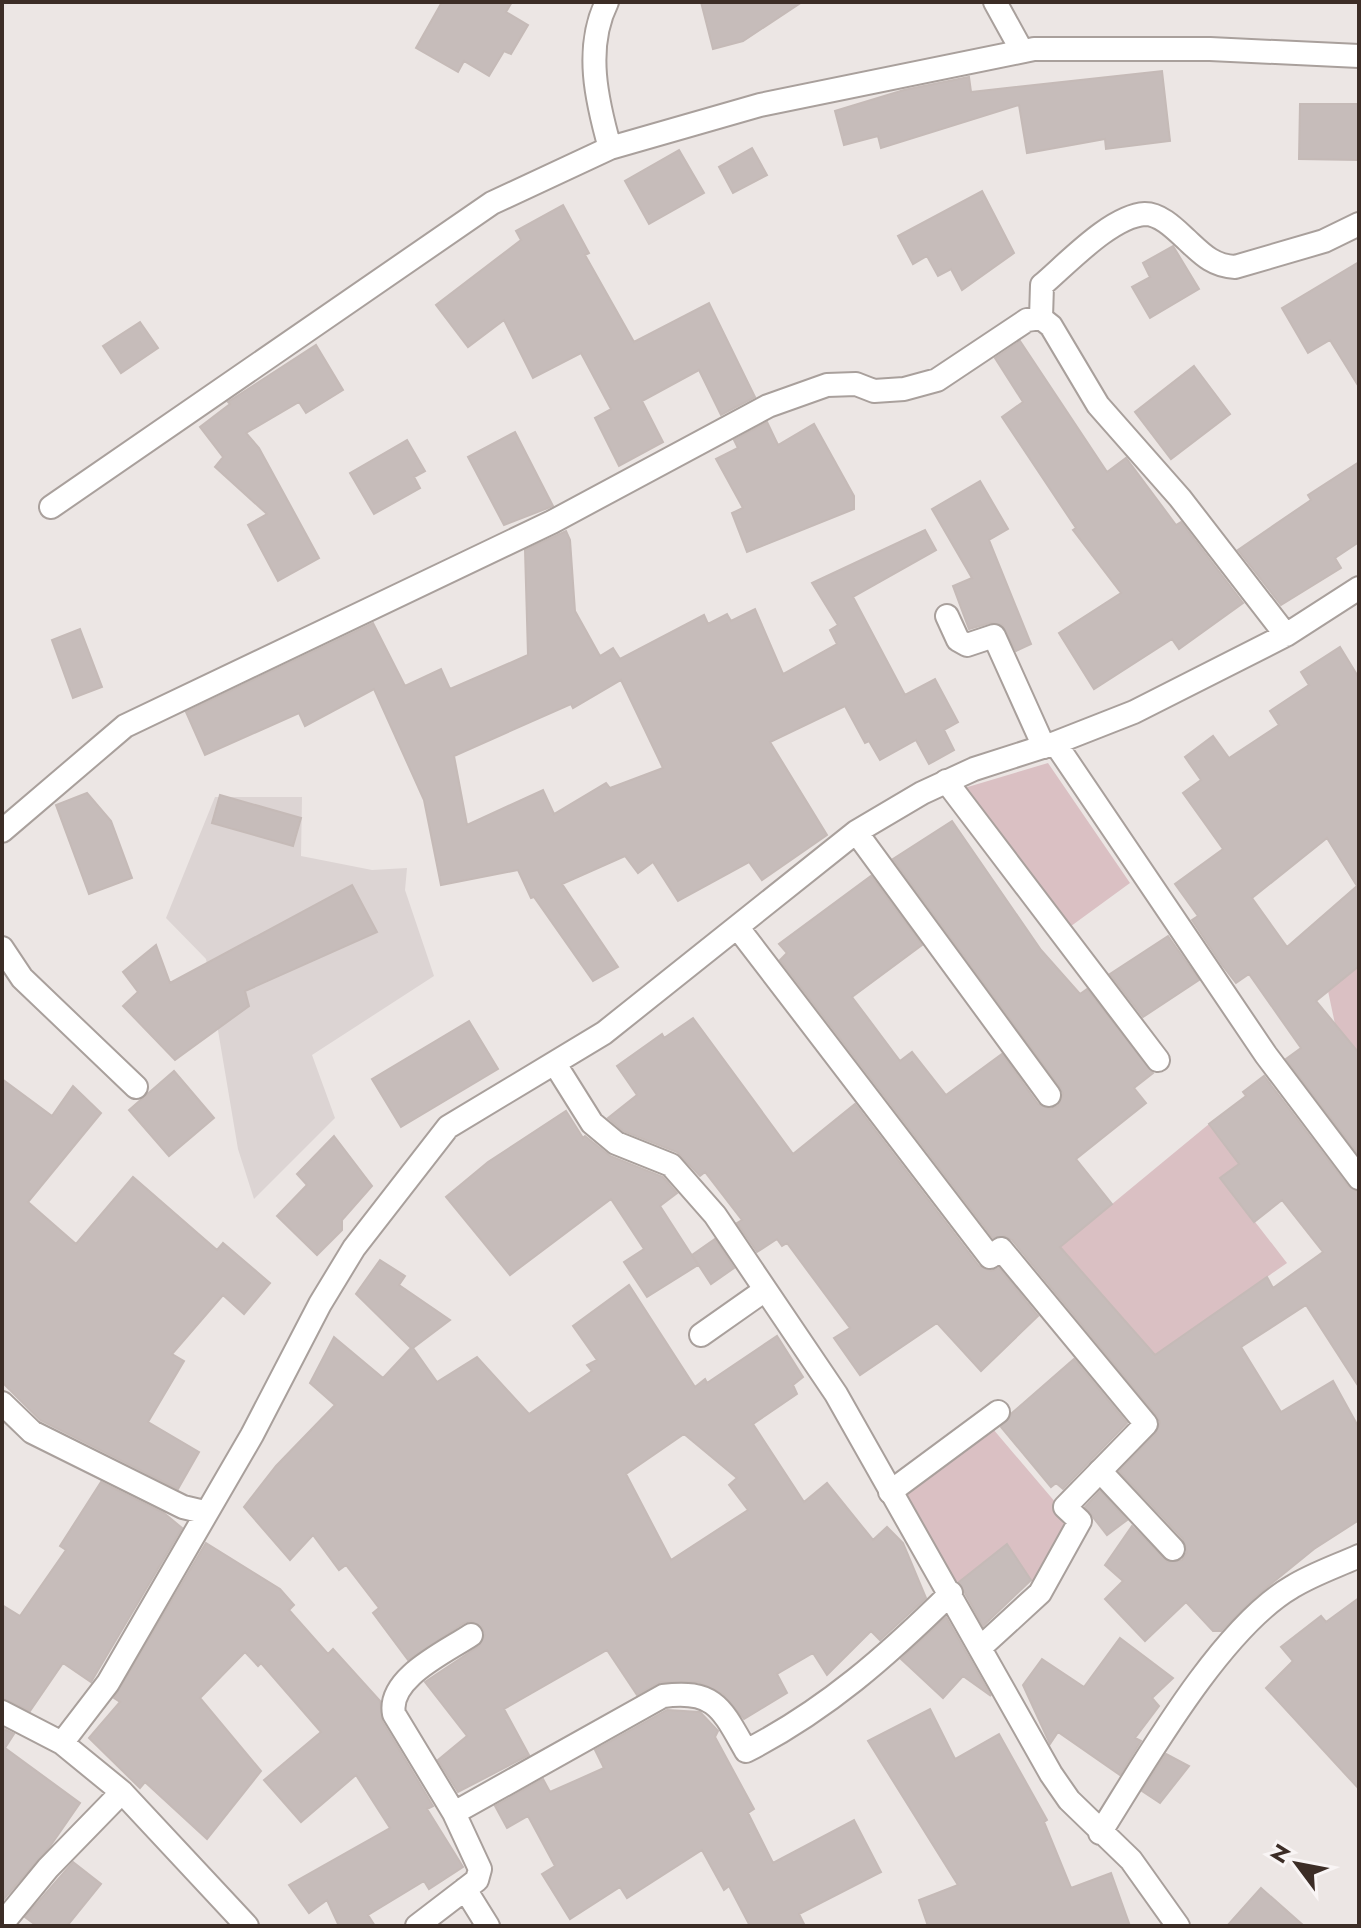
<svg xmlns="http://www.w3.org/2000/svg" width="1361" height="1928" font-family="Jost,sans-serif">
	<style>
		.built { fill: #dcd4d3 }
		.green { fill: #dac0c3 }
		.building { fill: #c6bcba; stroke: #c5bab7; stroke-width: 2; fill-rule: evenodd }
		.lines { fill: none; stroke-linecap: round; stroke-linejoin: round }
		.service-casing { stroke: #a9a09c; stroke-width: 26 }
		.minor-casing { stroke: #a9a09c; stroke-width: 26 }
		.service { stroke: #fff; stroke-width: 22 }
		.minor { stroke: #fff; stroke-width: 22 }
	</style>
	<rect width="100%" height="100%" fill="#ece6e4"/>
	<path class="built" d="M215 797H302L301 856 372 870 407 868 405 890 434 976 312 1055 335 1118 254 1199 238 1149 206 959 166 918Z"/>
	<path class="green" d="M1048 763 1130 883 1067 929 961 789Z
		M1359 956V1053L1335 1024 1328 991Z
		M1209 1124 1239 1164 1221 1178 1287 1263 1155 1355 1060 1247Z
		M993 1429 1073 1523 1036 1588 1007 1544 957 1584 903 1495Z"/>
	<path class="building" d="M442 2H512L506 12 528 25 511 54 504 51 489 76 464 61 458 72 416 48Z
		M701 2H802L743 41 713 49Z
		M1162 71 1170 141 1106 149 1105 139 1027 153 1019 105 881 148 878 136 844 145 835 111 904 90 969 77 971 92Z
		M1300 104H1359V160L1299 159Z
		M752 148 767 175 733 193 719 167Z
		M679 150 704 193 649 224 625 181Z
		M982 191 1014 253 962 290 951 269 938 276 927 256 913 264 898 236Z
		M563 205 589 253 585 255 634 342 709 303 755 397 721 415 699 370 642 401 663 442 619 466 595 418 611 409 581 353 533 378 504 320 468 347 436 305 521 240 516 231Z
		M1173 246 1199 289 1150 318 1132 287 1150 277 1143 263Z
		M1359 262V387L1330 340 1308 353 1282 308Z
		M140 322 158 348 121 373 103 346Z
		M1020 341 1107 472 1126 458 1176 525 1181 522 1243 603 1179 649 1172 639 1094 689 1059 633 1121 593 1073 530 1076 528 1002 417 1023 402 995 358Z
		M316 345 343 390 306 413 299 402 246 433 259 448 319 558 278 581 248 525 267 514 215 467 223 457 200 427 230 404 228 402Z
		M1194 366 1230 414 1171 459 1135 412Z
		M767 422 778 445 814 424 854 496V509L747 552 732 513 743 508 716 459 738 448 734 440Z
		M515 432 553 506 504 525 468 457Z
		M407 440 425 471 414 477 420 488 374 514 350 473Z
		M1359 462V542L1335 558 1341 568 1281 605 1238 550 1311 500 1308 495Z
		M980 481 1008 529 989 540 1031 644 1016 651 1002 625 990 623 969 629 953 586 972 578 932 509Z
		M925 530 936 550 853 597 905 695 935 679 958 722 944 730 954 750 929 764 916 740 880 760 869 741 865 743 845 706 770 742 827 835 762 880 749 862 678 901 653 862 638 873 625 856 562 884 618 967 593 981 534 897 531 898 518 870 441 885 424 800 374 689 305 726 299 713 205 755 186 712 373 623 405 686 441 669 450 689 528 655 525 550 566 531 570 540 575 611 600 656 613 648 620 659 704 615 708 624 727 614 731 621 755 609 783 674 837 644 830 630 838 625 812 583ZM621 680 663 768 610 788 606 783 554 814 543 790 467 825 454 756 571 704 573 708Z
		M80 629 102 687 73 698 52 640Z
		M1340 647 1359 678V966L1316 1001 1359 1053V1155L1286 1059 1301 1048 1249 974 1236 983 1222 965 1192 920 1198 916 1175 884 1223 849 1183 793 1201 780 1185 757 1213 736 1229 758 1279 725 1270 711 1309 685 1301 672ZM1327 838 1357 886 1287 947 1252 898Z
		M87 793 111 821 132 878 89 894 56 805Z
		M220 795 301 818 293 846 212 823Z
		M952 821 1041 950 1080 994 1087 989 1153 1073 1134 1088 1146 1103 1076 1159 1112 1204 1060 1247 1155 1355 1267 1277 1273 1288 1323 1252 1282 1200 1254 1222 1220 1178 1239 1164 1209 1124 1246 1096 1243 1092 1264 1076 1348 1186 1359 1192V1387L1306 1305 1241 1347 1281 1412 1333 1381 1359 1428V1520L1314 1549 1255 1597 1221 1631H1213L1186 1602 1145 1641 1105 1599 1123 1581 1105 1565 1132 1526 1168 1562 1182 1560 1187 1552 1183 1539 1119 1471 1156 1433 1160 1422 1157 1416 1012 1240 1005 1236 993 1238 780 960 787 953 779 944 871 876 922 945 852 997 900 1061 912 1052 946 1095 1002 1054 1038 1104 1050 1109 1058 1106 1063 1094 1060 1087 893 859Z
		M352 885 377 932 245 991 249 1006 175 1060 123 1006 138 992 123 972 156 945 170 983Z
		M1168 936 1199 980 1143 1017 1110 974Z
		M693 1018 793 1154 855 1104 979 1266 991 1271 999 1268 1038 1316 981 1371 937 1323 860 1375 834 1338 850 1328 787 1243 782 1246 777 1239 757 1252 737 1223 742 1220 705 1172 700 1176 677 1152 623 1131 608 1118 637 1095 617 1066 662 1034 664 1038Z
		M469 1021 498 1069 401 1127 372 1079Z
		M174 1071 214 1118 169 1156 129 1110Z
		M2 1079 52 1116 73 1086 101 1113 28 1202 76 1244 133 1177 217 1250 223 1243 270 1283 244 1314 223 1295 172 1354 184 1361 148 1422 199 1452 178 1489 40 1420 2 1382Z
		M566 1111 583 1138 585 1136 610 1156 663 1177 677 1193 660 1206 698 1265 647 1297 624 1262 644 1249 611 1199 510 1275 446 1197 488 1162Z
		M334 1136 372 1186 342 1220V1230L317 1255 277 1216 307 1185 297 1174Z
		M715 1239 734 1268 711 1284 692 1255Z
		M380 1260 405 1276 399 1285 450 1320 413 1348 437 1382 477 1357 529 1414 592 1371 587 1365 597 1360 573 1326 629 1285 695 1387 705 1379 707 1383 777 1336 803 1377 793 1385 797 1394 753 1424 804 1502 827 1483 873 1540 887 1527 903 1543 926 1598 880 1640 871 1631 827 1675 813 1653 777 1674 787 1693 744 1719 723 1694 698 1682H661L637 1695 607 1650 504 1709 529 1755 458 1792 438 1760 467 1736 425 1682 479 1646 485 1635 482 1627 471 1621 464 1623 408 1660 373 1613 379 1608 346 1565 339 1570 313 1535 290 1560 244 1507 276 1466 335 1405 310 1383 334 1337 383 1378 411 1348 356 1294ZM684 1434 737 1478 729 1485 748 1510 671 1560 626 1474Z
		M1074 1359 1127 1423 1063 1489 1056 1483 1051 1487 1001 1427 1012 1413Z
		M101 1482 164 1513 182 1528 91 1682 63 1663 30 1711 2 1698V1605L20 1616 66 1550 60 1546Z
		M1100 1491 1127 1520 1107 1535 1085 1507Z
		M206 1543 280 1589 294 1605 289 1610 328 1654 333 1649 380 1701 382 1721 433 1806 427 1809 463 1867 429 1889 424 1881 368 1915 375 1926H339L327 1900 309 1913 289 1885 390 1828 356 1775 301 1822 264 1780 321 1732 261 1663 258 1666 245 1652 200 1698 261 1771 207 1839 145 1782 140 1788 89 1738 120 1702 114 1698Z
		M1007 1544 1031 1580 983 1626 959 1582Z
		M1359 1598V1789L1266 1688 1293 1661 1281 1647 1321 1616 1326 1622Z
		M946 1617 991 1696 963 1676 943 1698 901 1659Z
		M1120 1638 1173 1678 1152 1698 1159 1706 1135 1738 1141 1741 1120 1775 1058 1732 1050 1744 1023 1685 1042 1659 1084 1687Z
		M930 1709 955 1759 999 1734 1047 1820 1044 1822 1071 1888 1111 1873 1130 1926H928L919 1900 958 1885 868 1741Z
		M667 1710 700 1712 718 1731 715 1737 754 1809 748 1813 773 1863 854 1820 881 1872 799 1914 805 1926H750L729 1886 724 1890 702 1850 627 1898 620 1887 570 1919 542 1874 555 1866 528 1816 507 1828 495 1806 543 1779 550 1792 604 1768 595 1750Z
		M2 1728 14 1734 5 1748 80 1803 51 1845 3 1900Z
		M1166 1754 1189 1766 1160 1803 1142 1791Z
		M73 1862 101 1884 67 1926H37L25 1917Z
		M1261 1888 1304 1926H1227Z"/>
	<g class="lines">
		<g class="service-casing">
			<path id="service" d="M995 2 1022 51
				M947 616 958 640 967 645 994 636 1044 747
				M946 781 1158 1060
				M701 1335 765 1290
				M1100 1471 1173 1549
				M890 1492 998 1412"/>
		</g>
		<g class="minor-casing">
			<path id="minor" d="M607 2C584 48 597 102 610 148
				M1041 318 1042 285C1067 264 1111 216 1145 214 1161 214 1176 230 1187 240 1202 254 1213 266 1235 267L1324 241 1359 224
				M51 507 492 203 610 148 760 105 1034 49H1210L1359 56
				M1055 743 1266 1055 1359 1178
				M2 831 125 726 552 522 768 406 827 385 856 384 874 391 904 389 937 380 1027 320 1041 318 1051 326 1098 405 1180 498 1286 635
				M856 832 1049 1095
				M738 928 990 1257 1001 1249 1146 1424 1065 1507 1080 1521 1040 1593 981 1647
				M2 948 22 978 136 1087
				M555 1064 592 1123 616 1143 671 1165 715 1215 836 1394 1051 1774 1069 1800 1131 1860 1178 1926
				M2 1403 32 1432 183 1507 204 1512
				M2 1712 62 1743 122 1792 247 1926
				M62 1743 108 1683 252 1435 320 1304 354 1248 448 1127 604 1033 856 832 922 793 974 769 1055 743 1134 712 1286 635 1359 588
				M454 1813 663 1696C715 1689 722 1709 746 1751 826 1710 887 1656 951 1593
				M1100 1833C1145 1762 1220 1629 1292 1587 1313 1574 1337 1566 1359 1556
				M465 1889 488 1926
				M2 1924 48 1868 122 1792
				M417 1926 477 1880 480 1869 454 1813 394 1714C387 1678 446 1652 471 1635"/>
		</g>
		<use href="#service" class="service"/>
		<use href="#minor" class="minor"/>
	</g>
	<rect width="1361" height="1928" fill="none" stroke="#3c2d26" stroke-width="8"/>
	<g transform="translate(1297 1864) rotate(302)" stroke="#f9f5f5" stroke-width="6" paint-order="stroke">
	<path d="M0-6L14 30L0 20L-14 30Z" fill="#3c2d26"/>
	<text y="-12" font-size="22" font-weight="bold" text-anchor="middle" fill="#3c2d26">N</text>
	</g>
</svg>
